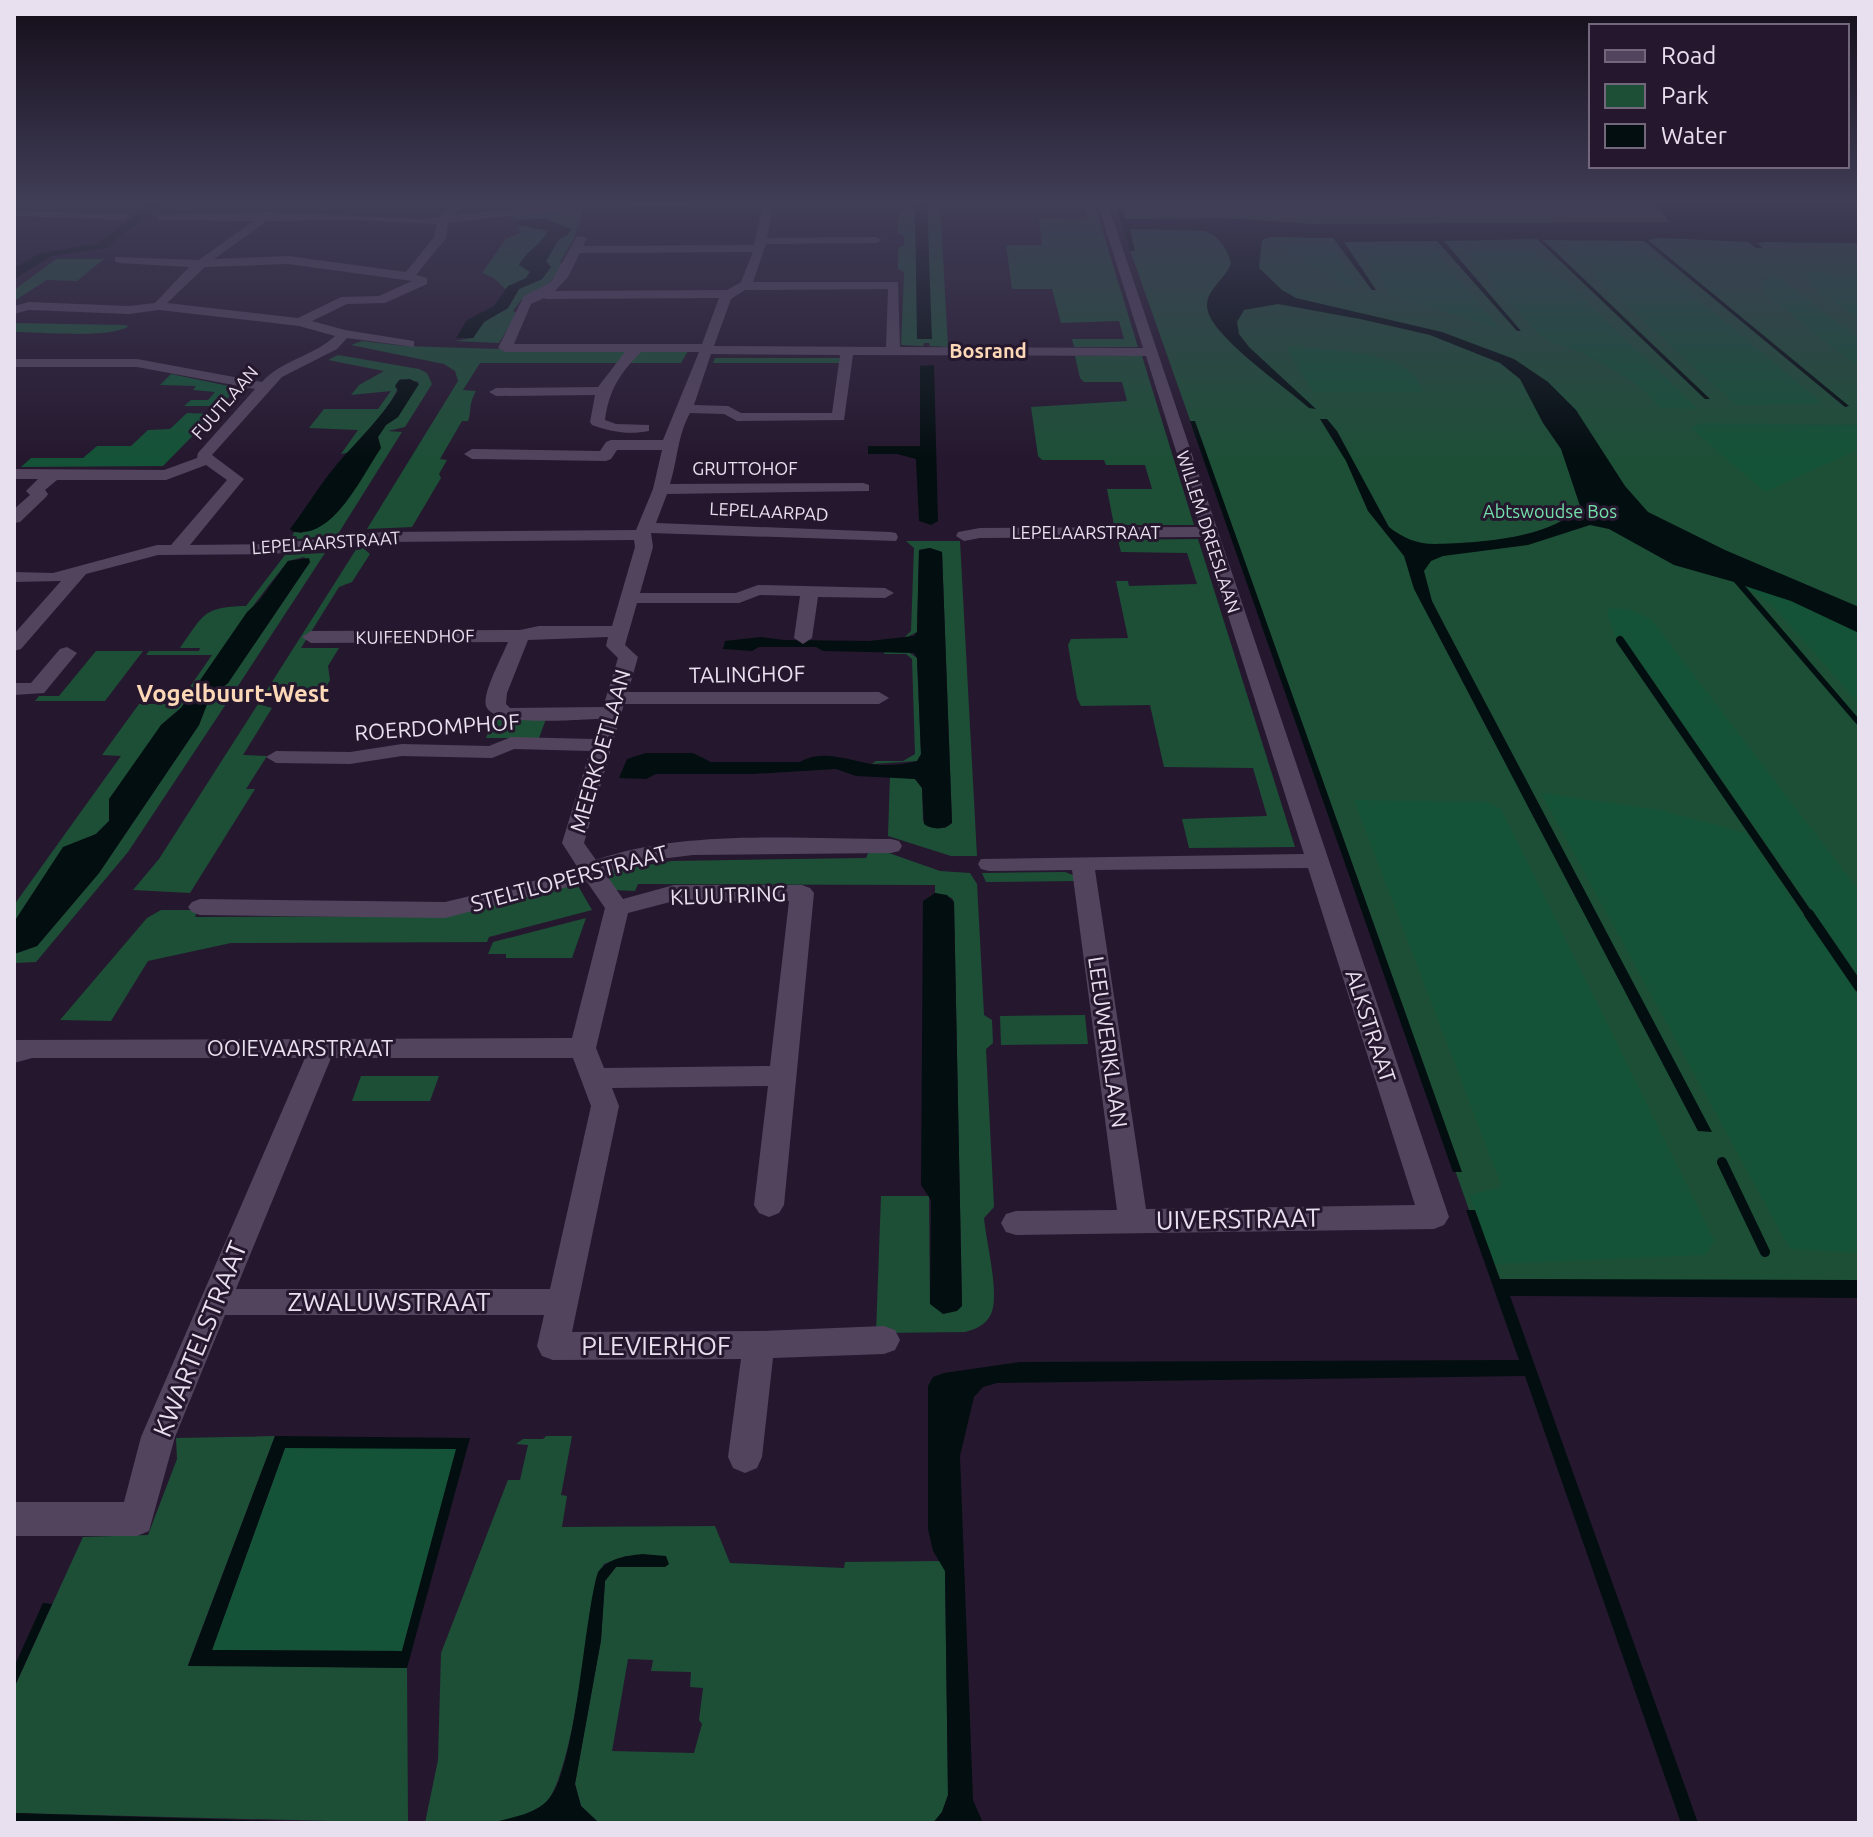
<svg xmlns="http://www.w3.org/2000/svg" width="1873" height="1837" font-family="Ubuntu,sans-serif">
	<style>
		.green { fill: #1d4f37; fill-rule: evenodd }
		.forest { fill: #145337 }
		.water { fill: #030e10; fill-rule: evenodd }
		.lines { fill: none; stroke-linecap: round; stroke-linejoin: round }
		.stream-far1 { stroke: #030e10; stroke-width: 8 }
		.stream { stroke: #030e10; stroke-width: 10 }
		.minor { fill: #53445e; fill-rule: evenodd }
		.labels { text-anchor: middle; stroke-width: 6; stroke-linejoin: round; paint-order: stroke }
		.far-street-label { font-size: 18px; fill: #e8dfef; stroke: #25182e }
		.far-park-label { font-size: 18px; fill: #74e0a9; stroke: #25182e }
		.far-neighbourhood-label { font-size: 20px; font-weight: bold; fill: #fdd8b7; stroke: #25182e }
		.street-label { font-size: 22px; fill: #e8dfef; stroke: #25182e }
		.neighbourhood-label { font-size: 24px; font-weight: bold; fill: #fdd8b7; stroke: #25182e }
		.near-street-label { font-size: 26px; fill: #e8dfef; stroke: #25182e }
	</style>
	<rect width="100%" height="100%" fill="#25182e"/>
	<path class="green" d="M905 202H940L948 347 930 346 929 343H924L923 346 901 345 904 272 898 269V248L904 245V236L898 233V214L904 212ZM915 205H927L931 339H918Z
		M1041 202 1094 203 1138 347H1074L1072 339H1124L1119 321 1061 323 1052 289H1012L1006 245H1042L1039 218 1087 219 1084 207H1042Z
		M1113 202H1859V1286L1497 1289Z
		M584 206 574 238 560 262 563 266 542 292 522 299 513 311 517 313 499 343 455 341 473 338 484 322 508 308 519 289 542 279 551 267 546 261 559 239 568 235 546 219 515 220 511 216 558 207Z
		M518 225 548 231C540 246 527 250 519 265L531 271 526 278 505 289 494 278 482 273 506 239 520 233Z
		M56 259H104L77 281 47 280 14 301V290Z
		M14 323 124 325 129 326C111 339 38 332 14 332Z
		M362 341 405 346 498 349 688 351 681 363H480L463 390 476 391C468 405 472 411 468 421H462L440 459 447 460 439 474 441 478 412 527 367 529 458 381 455 371 444 364 351 345Z
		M338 355 419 369 427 373 432 384 405 427 388 431 402 432 338 534 291 540 294 532 302 533 380 447 378 437 386 425 398 417 419 382 401 379C393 408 368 427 351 452L341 454 358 430 309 428 324 409H378L391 391 351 395 359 385 384 371 328 360Z
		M1075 356H1142L1194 525H1114L1107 489H1152L1145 465H1106L1104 460H1042L1038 456 1031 407 1127 401 1122 382H1084L1080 378Z
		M715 358H840L839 363H713Z
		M1198 539 1295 847 1189 848 1182 819 1267 816 1253 768 1164 767 1150 705 1081 706 1077 698 1068 645 1071 639 1128 638 1116 581H1128L1129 586 1197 584 1187 553 1121 552 1118 540Z
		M906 541H960L977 856H951L888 836 890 776 915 779 922 788 923 821 930 827 945 828 952 823 942 552 930 548 919 550 917 632 903 639 911 631 914 548Z
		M357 548H363L370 554 352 582 339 587 301 648H339L328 666 330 680 323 693H265Z
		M325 553 236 689H229L219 702 218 704H226L128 852 36 962 14 963V954L37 946 99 873 199 725 209 699 228 683 310 562 304 557 288 561C254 603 223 647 193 691H187L212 655H146L149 651H199L200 648H180C204 615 202 607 246 606L285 555Z
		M96 651H143L105 701H35L39 696H59Z
		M885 651H907L917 658 921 755 917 761 872 764 876 761H903L915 754 912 659 906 654H884Z
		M163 696H189L181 708 161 725 109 821 96 834 63 848 14 922V905L121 756 102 755 139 704H175L178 701 160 700Z
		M258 704 272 708 243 755 267 756 246 789H255L190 893 133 890 159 859Z
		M493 718 546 719 539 738H486Z
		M869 851 886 852 940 871 970 873 977 884 984 1015 992 1020 993 1043 986 1049 994 1207 984 1218C986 1242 1000 1294 991 1314 986 1325 976 1329 965 1332L876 1333 881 1196H929L930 1304 962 1306 954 902 952 898 935 893V885L638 884 635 891 613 890 602 875 606 868 632 860 636 867 672 861 866 858Z
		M1065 872 1073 875 1075 881 986 882 982 873Z
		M577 884 592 910 489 937 487 942 231 943 148 961 111 1021 60 1020 147 918 161 910H198L195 917 446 916Z
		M586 918 572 958H506V954H488L493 942Z
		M1085 1015 1088 1044 1001 1045 1000 1016Z
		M361 1076H439L430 1101H352Z
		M275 1436 188 1665 407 1668 408 1823 14 1813V1688L83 1537 148 1535 177 1459 176 1438Z
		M546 1436H572L561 1495 567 1496 562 1527 715 1526 730 1563 844 1568 845 1562 941 1561 945 1571 948 1795 942 1812 933 1823H599L581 1806 575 1784 601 1640 605 1581 616 1567H664L626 1556 604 1564 596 1579C589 1620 572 1782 544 1804 512 1829 463 1823 425 1823L438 1760 441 1653 508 1480H520L528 1445 516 1444 523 1439H543ZM628 1659 653 1660 651 1671 691 1672 690 1687 703 1688 699 1720 702 1724 694 1753 612 1751Z"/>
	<path class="forest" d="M1276 244H1330L1359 288 1338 281Z
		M1357 246 1433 247 1498 328 1392 295Z
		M1635 246 1823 404 1736 405 1562 247Z
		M1533 250 1698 409 1661 408 1639 386 1618 372 1579 352 1542 338 1464 251Z
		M1794 272 1859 273V320Z
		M1772 273 1859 339V368L1767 295 1762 282Z
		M1293 346C1328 352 1414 348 1422 392H1314L1288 352V348Z
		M171 374 238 388 220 406H184L191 400H208L215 392 193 390 196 386 160 385Z
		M187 413 214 414 163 466 21 467 31 458H83L97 446H131L148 430 170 429Z
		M1700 423 1859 425V449L1765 492 1691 428Z
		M1744 585 1791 601 1859 633V704L1774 607Z
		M1610 608 1631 610 1651 619 1859 891V977L1623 637 1615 636 1607 613Z
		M1541 793 1660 810 1746 833 1859 995V1253L1790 1249Z
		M1354 800 1487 802 1501 809 1714 1240 1706 1255 1494 1264 1470 1195 1502 1187Z
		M285 1448H457L402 1651 212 1650Z"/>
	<path class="water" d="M144 202H156L158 207 106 248 52 256 14 279V268L40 253 97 244 141 211Z
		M1656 202 1859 205V243L1764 242 1757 243 1763 248H1756L1748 242 1661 238 1648 240 1849 406 1845 407 1644 241 1543 240 1710 399H1705L1537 239 1444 241 1521 331H1517L1437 241 1344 242 1376 290H1372L1333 238 1270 237 1262 240 1259 268 1282 290 1296 298 1442 332 1514 359 1548 382 1576 410 1625 486 1648 512 1725 550 1859 607V633L1791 601 1745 586 1859 719V727L1734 582 1674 565 1609 529 1590 525 1528 545 1443 556 1431 561 1424 571 1432 601 1446 628 1712 1132 1698 1131 1414 589 1404 556 1368 511 1346 461 1320 419H1327L1337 431 1389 527C1403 538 1417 544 1435 544 1475 543 1553 539 1580 506L1561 449 1543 423 1520 379 1500 363 1430 335 1360 319 1278 304 1244 310 1237 322 1239 334 1249 347 1316 409 1309 408C1287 388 1207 334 1207 306 1207 288 1226 279 1231 263 1228 249 1218 236 1205 231L1130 229 1135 251H1130L1116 208H1121L1126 219 1225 218 1313 224 1669 222Z
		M915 205H927L932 339H917Z
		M546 219 571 229 568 235 559 239 546 261 551 267 542 279 519 289 508 308 484 322 473 338H456L467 320 494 306 508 286 526 278 530 272 519 265C527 250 540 246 548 231L518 225 515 220Z
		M934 365 938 521 931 525 919 521 916 459 897 454H868V446H920V366Z
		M410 379 419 384 398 417 386 425 378 437 381 448C362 476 332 542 292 531L290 529C306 508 321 483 338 463 359 439 381 418 398 391L395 386 399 380Z
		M1190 421H1195L1462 1172H1453Z
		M930 548 942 552 952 823C945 830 932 830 924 824L922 788 915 779 856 776 836 769 753 774H656L646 779 619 778 627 759 646 753H693L711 762H800C823 749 847 760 871 764 885 766 903 765 917 761L921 754 917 658 914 653 823 651 816 647H759L752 651 723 649 725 641 761 637 784 640 869 641 914 636 917 632 919 550Z
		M309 558 310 562 228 683 209 699 199 725 99 873 37 946 14 954V922L63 847 96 834 109 821V799L161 725 181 708 247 612 259 601 288 561Z
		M935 893 947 895 954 902 962 1306 957 1311 943 1314 930 1304 931 1200 921 1185 923 901Z
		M1466 1210H1475L1500 1279 1859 1280V1298L1510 1296 1698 1823H1681L1525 1376 997 1383 983 1387 974 1397 960 1456 973 1800 983 1823H933L942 1812 948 1795 945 1571 933 1551 928 1529V1386L933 1377 944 1373 1020 1362 1519 1360Z
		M275 1436 470 1438 407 1668 188 1666ZM285 1448 456 1449 402 1651 212 1650Z
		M642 1554 666 1556 669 1564 665 1567H616L605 1581 601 1640 575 1784 581 1806 599 1823H490C509 1818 533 1815 547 1801 577 1771 583 1620 598 1572 609 1558 625 1556 642 1554Z
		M43 1603 52 1604 14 1688V1667Z
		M14 1813 342 1823H14Z"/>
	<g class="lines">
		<path class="stream-far1" d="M1620 640 1810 916"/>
		<path class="stream" d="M1809 914 1859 987
			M1722 1162 1765 1252"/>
		<path class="minor" d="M454 202H465L453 216 573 202H712L707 205 575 208 448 223 446 238 416 275 427 278V284L385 303 347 304 312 321 345 330 414 341V347L347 338 337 349 282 377 212 455 244 479 190 545 273 544 383 532 636 530 653 489 662 450H617L611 459 606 461 472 459 464 454 472 449 600 451 606 442 611 440H663L699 352H641C620 373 609 390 605 420L616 424 649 425V431C629 435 611 432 592 425L590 422 595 395 496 396 489 392 496 388 598 387 625 352H505L498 348 524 296 551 282 577 236 587 238 583 246 754 245 762 208 757 202H769L773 207 767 238 876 237 882 240 876 243 766 244 753 282H898L900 347 1143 348 1097 202H1107L1449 1217 1444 1225 1434 1229 1016 1235 1006 1232 1001 1223 1006 1214 1016 1211 1117 1210 1072 870 989 871 981 869 978 864 981 859 1304 854 1203 537 980 538 964 541 956 536 958 532 980 528 1200 527 1146 356 853 355 844 420 737 421 724 414 690 413C677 437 678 459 670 484L863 483 869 485V491L667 494 656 523 890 532 896 533 898 537 896 541 651 533 653 547 640 593H736L758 585 885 588 894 593 885 598 818 597 812 638 803 644 794 638 800 596 760 595 739 603H637L625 645 638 657 628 692H879L889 698 879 704H624L584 843 596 860C684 829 798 839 891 839L899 841 902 846 899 851 891 853 693 855 644 861 605 873 623 899 674 885H802L810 888 814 893 784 1205 779 1213 769 1217 759 1213 754 1205 768 1086 612 1088 619 1106 572 1332 759 1331 884 1326 895 1330 900 1340 895 1350 884 1354 773 1358 762 1457 757 1468 745 1473 733 1468 728 1457 741 1359 553 1360 542 1356 537 1346 544 1315H225L175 1437 149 1531 137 1536H14V1502H124L141 1437 305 1058H32L14 1063V1040L572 1038 605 908 587 882 445 918 200 915 192 912 188 907 192 902 200 899 445 902 567 873 578 868 562 843 590 751 514 749 492 758 402 756 350 764 276 763 266 757 276 751 350 752 402 744 489 746 511 737 594 739 599 719C579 719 493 728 486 706 482 693 503 655 508 642L311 643 302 637 311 631 520 630 539 626H612L635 547 634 540 383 542 273 554 158 555 86 574 21 649 14 651V634L61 581 14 582V572L53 573 157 545H171L227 480 206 465 166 480H57L45 490 48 494 46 497 20 522 14 523V509L30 495 26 491 38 479H14V469L164 470 197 458 198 453 255 389 137 367H14V359H137L262 382C282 360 314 356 335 336L299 326 159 310 129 314 29 310 14 314V306L29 302 129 306 155 303 189 267 119 263 115 261V257L199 260 253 221 158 220 157 218 162 215 268 212 423 219 440 217ZM350 220 437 224 434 237 406 272 288 256 214 259 267 221ZM753 252 741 282 727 290 555 291 568 277 580 253ZM288 264 412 281 379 296 341 297 298 318 167 303 205 267ZM888 289 886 347 714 346 731 299 745 290ZM544 298 546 299 719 298 702 344H514L531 304ZM711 354 840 355 832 413H741L728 406 694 405ZM608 637 606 646 618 658 603 707 510 708 506 704 507 693 528 640ZM1308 868 1415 1205 1146 1209 1095 870ZM674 901H789L770 1066 604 1068 596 1048 628 913ZM331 1058H573L591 1106 550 1289H236Z
			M18 211 125 214 130 217 125 220 14 216V212Z
			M67 647 77 653 44 693 14 695V683H31L60 649Z"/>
	</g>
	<linearGradient id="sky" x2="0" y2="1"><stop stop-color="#140d19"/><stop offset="0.44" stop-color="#403d57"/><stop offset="1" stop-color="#403d57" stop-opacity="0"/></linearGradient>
	<rect width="1873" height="459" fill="url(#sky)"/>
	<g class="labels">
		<g class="far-street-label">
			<text transform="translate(225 403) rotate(-49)" y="6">FUUTLAAN</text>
			<text x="745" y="475">GRUTTOHOF</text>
			<text transform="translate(769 512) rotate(3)" y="6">LEPELAARPAD</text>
			<text transform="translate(1208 532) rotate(72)" y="6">WILLEM DREESLAAN</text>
			<text x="1086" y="539">LEPELAARSTRAAT</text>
			<text transform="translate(326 543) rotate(-4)" y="6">LEPELAARSTRAAT</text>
			<text transform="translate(415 637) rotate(-1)" y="6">KUIFEENDHOF</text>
		</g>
		<g class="far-park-label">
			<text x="1550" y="518">Abtswoudse Bos</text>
		</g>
		<g class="far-neighbourhood-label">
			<text x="988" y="358">Bosrand</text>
		</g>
		<g class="street-label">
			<text transform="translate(747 674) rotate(-1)" y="8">TALINGHOF</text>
			<text transform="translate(437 727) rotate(-4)" y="8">ROERDOMPHOF</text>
			<text transform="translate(600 751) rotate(-74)" y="8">MEERKOETLAAN</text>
			<text transform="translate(569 878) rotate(-15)" y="8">STELTLOPERSTRAAT</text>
			<text transform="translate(728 895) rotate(-2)" y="8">KLUUTRING</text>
			<text transform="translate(1371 1026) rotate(72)" y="8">ALKSTRAAT</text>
			<text transform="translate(1108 1042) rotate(82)" y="8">LEEUWERIKLAAN</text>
			<text x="300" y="1056">OOIEVAARSTRAAT</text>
		</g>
		<g class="neighbourhood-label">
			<text x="233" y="702">Vogelbuurt-West</text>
		</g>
		<g class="near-street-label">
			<text transform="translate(1238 1219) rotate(-1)" y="9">UIVERSTRAAT</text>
			<text x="389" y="1311">ZWALUWSTRAAT</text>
			<text transform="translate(200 1339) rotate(-68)" y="9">KWARTELSTRAAT</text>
			<text x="656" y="1355">PLEVIERHOF</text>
		</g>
	</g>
	<rect width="1873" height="1837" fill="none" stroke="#e8dfef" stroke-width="32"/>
	<rect x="1589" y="24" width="260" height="144" fill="#25182e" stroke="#73687b" stroke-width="2"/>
	<rect x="1605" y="50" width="40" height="12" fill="#53445e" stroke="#73687b" stroke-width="2"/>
	<text x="1661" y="64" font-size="24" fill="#e8dfef">Road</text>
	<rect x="1605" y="84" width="40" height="24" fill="#1d4f37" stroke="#73687b" stroke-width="2"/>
	<text x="1661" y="104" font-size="24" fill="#e8dfef">Park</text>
	<rect x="1605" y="124" width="40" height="24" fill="#030e10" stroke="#73687b" stroke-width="2"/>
	<text x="1661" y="144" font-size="24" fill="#e8dfef">Water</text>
</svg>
